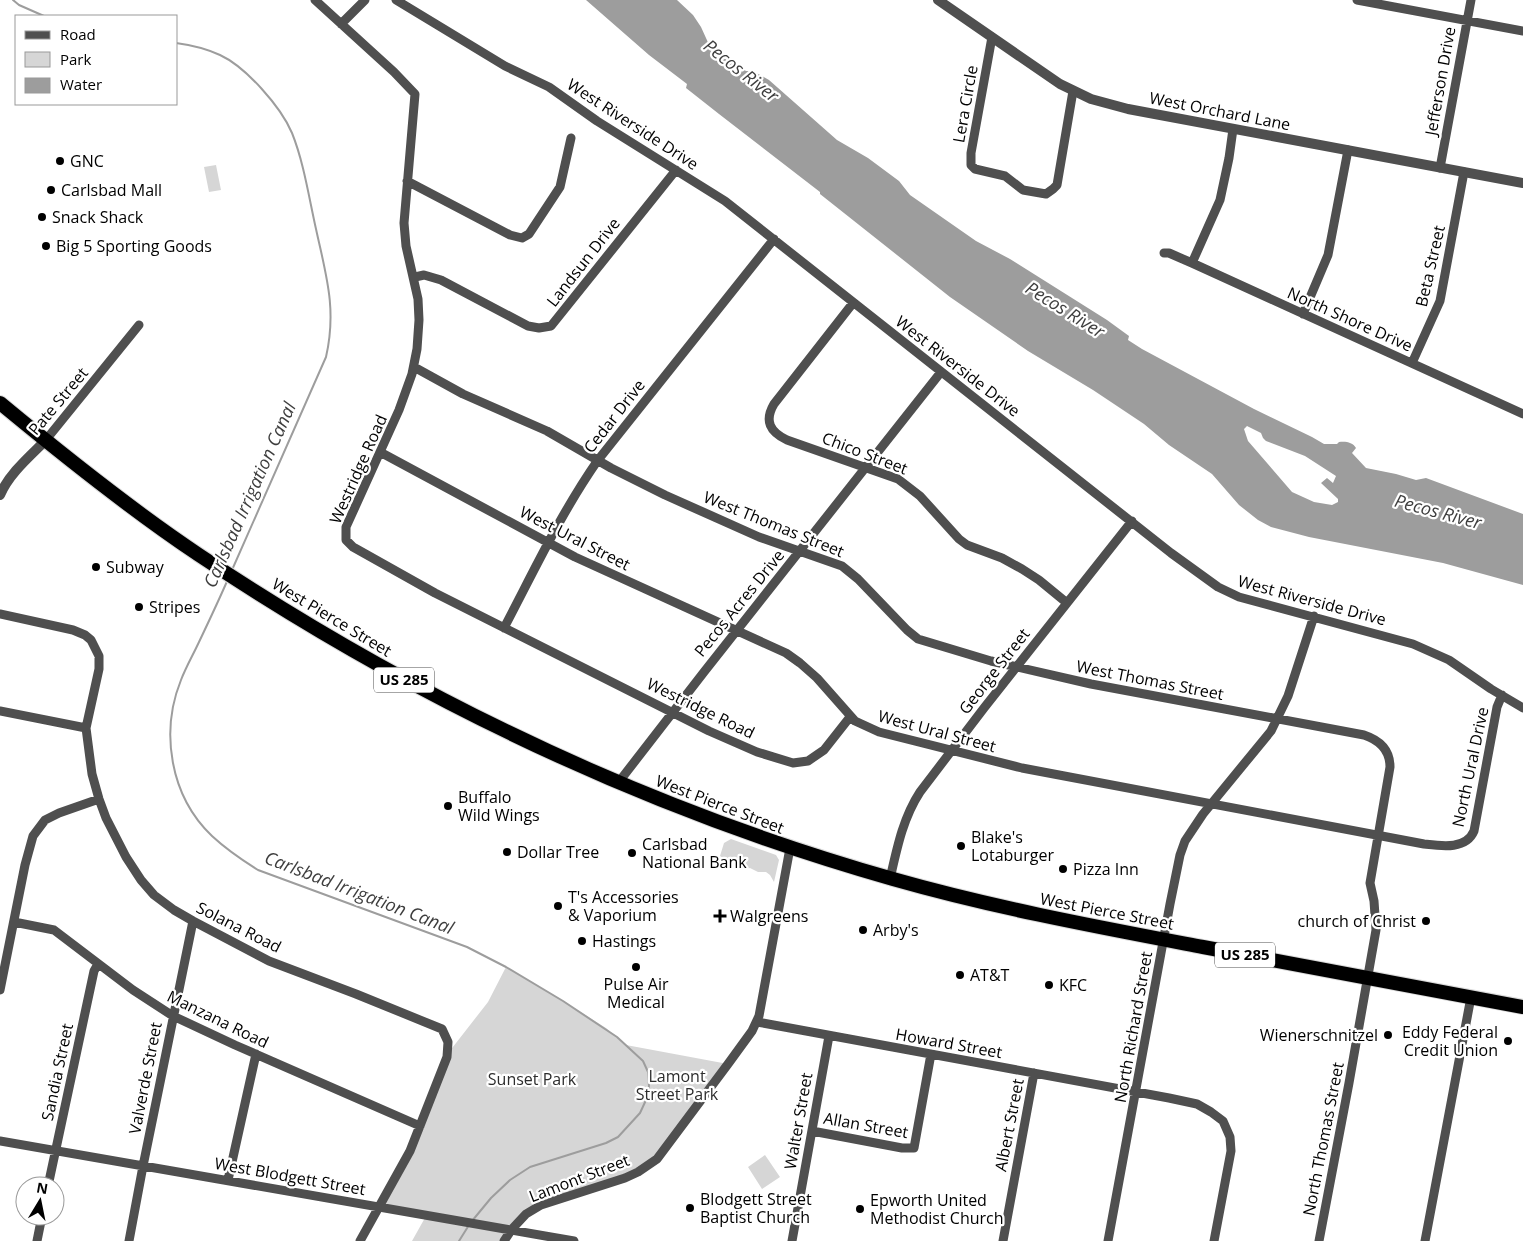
<svg xmlns="http://www.w3.org/2000/svg" width="1523" height="1241" font-family="'Open Sans',sans-serif">
	<style>
		.green { fill: #d6d6d6 }
		.water { fill: #9d9d9d; fill-rule: evenodd }
		.lines { fill: none; stroke-linecap: round; stroke-linejoin: round }
		.stream { stroke: #9d9d9d; stroke-width: 2 }
		.trunk-casing { stroke: #dbdbdb; stroke-width: 16 }
		.minor { stroke: #4f4f4f; stroke-width: 9 }
		.tertiary { stroke: #4f4f4f; stroke-width: 10 }
		.trunk { stroke: #000; stroke-width: 14 }
		.poi-dot { fill: #000; stroke: #fff; stroke-width: 2 }
		.labels { text-anchor: middle; stroke-width: 4.5; stroke-linejoin: round; paint-order: stroke }
		.shield { fill: #fff; stroke: #4c4c4c; stroke-width: 1 }
		.shield-label { font-size: 15px; font-weight: bold; fill: #000 }
		.street-label { font-size: 16px; fill: #000; stroke: #fff }
		.poi-label { font-size: 16px; fill: #000; stroke: #fff; text-anchor: start }
		.park-label { font-size: 16px; fill: #2d2d2d; stroke: #fff }
		.water-label { font-size: 18px; font-style: italic; fill: #3e3e3e; stroke: #fff }
	</style>
	<rect width="100%" height="100%" fill="#fff"/>
	<path class="green" d="M216 165 221 190 209 192 204 167Z
		M731 839 776 855 779 860 774 882 770 875 766 872H758L750 868 746 869 739 866 733 860 723 858 720 856 724 843Z
		M506 967 563 1001 606 1028 626 1045 728 1064 649 1165 541 1205 504 1241H412L426 1216 378 1206 404 1161 449 1052 488 1002Z
		M765 1155 780 1177 762 1189 748 1167Z"/>
	<path class="water" d="M586 0H677L693 15 701 27 711 49 720 56 746 71H753L769 80 837 140 868 158 899 181 910 195 976 241 1010 259 1107 320 1129 336 1128 340 1142 349 1254 409 1312 437 1324 444H1337L1339 442C1345 441 1353 442 1356 448L1352 453 1366 468 1396 474 1416 480 1426 478 1523 514V585L1443 563 1309 537 1271 527 1258 520 1239 505 1212 474 1169 445 1144 424 1093 390 1028 351 950 297 820 194V192L719 114 686 88 687 84 649 55ZM1247 426 1261 433 1263 438 1266 441 1305 456 1336 476 1333 483 1327 478 1321 483 1338 499V502L1332 505 1314 502 1292 492 1248 441 1244 429Z"/>
	<g class="lines">
		<path class="stream" d="M13 0 19 5 44 16
			M176 43C191 45 207 49 220 55 246 67 281 107 292 133 304 163 309 198 316 229 326 275 337 309 326 357L232 570
			M228 579C219 600 209 621 199 642 193 655 186 667 181 680 160 732 170 796 212 836 226 849 242 860 258 870L467 947 506 967 563 1001 617 1037 643 1061 648 1072 649 1086 646 1100 640 1113 618 1137 606 1143 530 1167 510 1180 491 1198 472 1221
			M459 1241 469 1225"/>
		<g class="trunk-casing">
			<path id="trunk" d="M0 403C64 456 130 509 199 555 415 699 643 808 893 879 995 908 1098 927 1203 947 1309 967 1416 987 1523 1007"/>
		</g>
		<path class="minor" d="M315 0 394 72 415 94 404 223 406 246 418 299 419 320 417 349 412 374 399 410 346 527V540L353 547 435 593 709 731 757 752 793 763 808 761 824 750 850 717
			M396 0 505 66 549 87 597 121 725 201 1171 553 1218 587 1239 597 1413 644 1449 660 1491 689 1523 708
			M1357 0 1523 31
			M341 24 365 0
			M992 37 971 153V165L975 169 1005 176 1023 190 1046 194 1053 189 1057 185 1073 91
			M1440 168 1471 0
			M407 181 510 235 522 238 529 234 560 187 571 138
			M1164 253H1169L1192 263 1523 414
			M1192 263 1220 200 1229 158 1233 129
			M415 277 424 275 441 280 528 326 539 328 551 326 676 170
			M853 303 774 404C764 421 770 432 787 440L898 479 920 496 959 539 967 545 1002 558 1022 569 1039 580 1067 603
			M1303 314 1328 255 1348 150
			M1412 363 1440 301 1464 172
			M414 367 463 394 547 431 611 468 665 495 759 537 842 566 858 579 907 630 918 639 991 661 1091 684 1364 735C1379 740 1390 750 1390 767L1370 883 1374 901 1376 930 1349 1083 1319 1241
			M45 441 139 325
			M380 452 575 557 786 653 800 663 817 678 855 721 879 732 1022 768 1424 844C1441 846 1466 850 1474 831L1497 707 1502 695
			M0 614 73 630 85 635 91 640 99 656V669L86 728 92 774 99 799 106 818 126 857 141 880 154 895 174 910 193 921 269 961 356 994 442 1029 448 1042 447 1057 410 1151 360 1241
			M504 628C534 571 561 513 598 460L774 239
			M0 711 86 728
			M618 783 704 672 941 372
			M890 879C897 848 903 818 920 792L984 708 1132 521
			M14 922 54 930 133 990 173 1016 235 1045 420 1126
			M0 990 25 865 33 836 45 820 59 813 99 799
			M757 1022 1169 1098 1197 1104 1211 1112 1223 1121 1230 1137 1231 1151 1214 1241
			M812 1131 902 1148H914L931 1054
			M0 1141 574 1241
			M228 1180 256 1054
			M48 1186 94 971 98 964
			M37 1241 42 1216
			M129 1241 143 1166 193 921
			M504 1241 512 1229 526 1214 541 1205 625 1178 638 1172 657 1159 728 1064 752 1031 759 1016 790 848
			M792 1241 829 1036
			M1003 1241 1034 1073
			M1108 1241 1170 904 1180 855 1185 841 1203 814 1271 731 1288 696 1314 616
			M1425 1241 1471 997"/>
		<path class="tertiary" d="M938 0 1060 84 1091 99 1128 109 1523 183
			M0 495C9 474 29 457 45 441"/>
		<use href="#trunk" class="trunk"/>
	</g>
	<g class="poi-dot">
		<circle cx="60" cy="161" r="5"/>
		<circle cx="51" cy="190" r="5"/>
		<circle cx="42" cy="217" r="5"/>
		<circle cx="46" cy="246" r="5"/>
		<circle cx="96" cy="567" r="5"/>
		<circle cx="139" cy="607" r="5"/>
		<circle cx="448" cy="806" r="5"/>
		<circle cx="961" cy="846" r="5"/>
		<circle cx="507" cy="852" r="5"/>
		<circle cx="632" cy="853" r="5"/>
		<circle cx="1063" cy="869" r="5"/>
		<circle cx="558" cy="906" r="5"/>
		<path d="M717.5 908.5h5v5h5v5h-5v5h-5v-5h-5v-5h5z"/>
		<circle cx="1426" cy="921" r="5"/>
		<circle cx="863" cy="930" r="5"/>
		<circle cx="582" cy="941" r="5"/>
		<circle cx="636" cy="967" r="5"/>
		<circle cx="960" cy="975" r="5"/>
		<circle cx="1049" cy="985" r="5"/>
		<circle cx="1388" cy="1035" r="5"/>
		<circle cx="1508" cy="1041" r="5"/>
		<circle cx="690" cy="1208" r="5"/>
		<circle cx="860" cy="1209" r="5"/>
	</g>
	<g class="labels">
		<g class="shield">
			<rect x="374" y="667.5" width="60" height="25" rx="4"/>
			<rect x="1215" y="942.5" width="60" height="25" rx="4"/>
		</g>
		<g class="shield-label">
			<text x="404" y="685">US 285</text>
			<text x="1245" y="960">US 285</text>
		</g>
		<g class="street-label">
			<text transform="translate(1440 81) rotate(-80)" y="6">Jefferson Drive</text>
			<text transform="translate(965 104) rotate(-80)" y="6">Lera Circle</text>
			<text transform="translate(1220 111) rotate(11)" y="6">West Orchard Lane</text>
			<text transform="translate(633 124) rotate(33)" y="6">West Riverside Drive</text>
			<text transform="translate(583 262) rotate(-52)" y="6">Landsun Drive</text>
			<text transform="translate(1430 266) rotate(-77)" y="6">Beta Street</text>
			<text transform="translate(1350 319) rotate(24)" y="6">North Shore Drive</text>
			<text transform="translate(958 366) rotate(38)" y="6">West Riverside Drive</text>
			<text transform="translate(58 401) rotate(-50)" y="6">Pate Street</text>
			<text transform="translate(614 416) rotate(-52)" y="6">Cedar Drive</text>
			<text transform="translate(865 453) rotate(21)" y="6">Chico Street</text>
			<text transform="translate(358 469) rotate(-66)" y="6">Westridge Road</text>
			<text transform="translate(774 524) rotate(22)" y="6">West Thomas Street</text>
			<text transform="translate(575 538) rotate(27)" y="6">West Ural Street</text>
			<text transform="translate(1312 600) rotate(15)" y="6">West Riverside Drive</text>
			<text transform="translate(739 603) rotate(-51)" y="6">Pecos Acres Drive</text>
			<text transform="translate(332 617) rotate(31)" y="6">West Pierce Street</text>
			<text transform="translate(994 671) rotate(-52)" y="6">George Street</text>
			<text transform="translate(1150 680) rotate(11)" y="6">West Thomas Street</text>
			<text transform="translate(701 708) rotate(26)" y="6">Westridge Road</text>
			<text transform="translate(937 731) rotate(15)" y="6">West Ural Street</text>
			<text transform="translate(1470 767) rotate(-78)" y="6">North Ural Drive</text>
			<text transform="translate(720 804) rotate(21)" y="6">West Pierce Street</text>
			<text transform="translate(1107 911) rotate(11)" y="6">West Pierce Street</text>
			<text transform="translate(239 927) rotate(27)" y="6">Solana Road</text>
			<text transform="translate(218 1019) rotate(26)" y="6">Manzana Road</text>
			<text transform="translate(1133 1027) rotate(-80)" y="6">North Richard Street</text>
			<text transform="translate(949 1043) rotate(10)" y="6">Howard Street</text>
			<text transform="translate(57 1072) rotate(-78)" y="6">Sandia Street</text>
			<text transform="translate(145 1078) rotate(-79)" y="6">Valverde Street</text>
			<text transform="translate(798 1121) rotate(-80)" y="6">Walter Street</text>
			<text transform="translate(866 1125) rotate(10)" y="6">Allan Street</text>
			<text transform="translate(1009 1125) rotate(-79)" y="6">Albert Street</text>
			<text transform="translate(1323 1139) rotate(-79)" y="6">North Thomas Street</text>
			<text transform="translate(290 1176) rotate(10)" y="6">West Blodgett Street</text>
			<text transform="translate(579 1178) rotate(-21)" y="6">Lamont Street</text>
		</g>
		<g class="poi-label">
			<text x="70" y="167">GNC</text>
			<text x="61" y="196">Carlsbad Mall</text>
			<text x="52" y="223">Snack Shack</text>
			<text x="56" y="252">Big 5 Sporting Goods</text>
			<text x="106" y="573">Subway</text>
			<text x="149" y="613">Stripes</text>
			<text x="458" y="803">Buffalo<tspan x="458" dy="18">Wild Wings</tspan></text>
			<text x="971" y="843">Blake's<tspan x="971" dy="18">Lotaburger</tspan></text>
			<text x="642" y="850">Carlsbad<tspan x="642" dy="18">National Bank</tspan></text>
			<text x="517" y="858">Dollar Tree</text>
			<text x="1073" y="875">Pizza Inn</text>
			<text x="568" y="903">T's Accessories<tspan x="568" dy="18">&amp; Vaporium</tspan></text>
			<text x="730" y="922">Walgreens</text>
			<text x="1416" y="927" text-anchor="end">church of Christ</text>
			<text x="873" y="936">Arby's</text>
			<text x="592" y="947">Hastings</text>
			<text x="970" y="981">AT&amp;T</text>
			<text x="636" y="990" text-anchor="middle">Pulse Air<tspan x="636" dy="18">Medical</tspan></text>
			<text x="1059" y="991">KFC</text>
			<text x="1498" y="1038" text-anchor="end">Eddy Federal<tspan x="1498" dy="18">Credit Union</tspan></text>
			<text x="1378" y="1041" text-anchor="end">Wienerschnitzel</text>
			<text x="700" y="1205">Blodgett Street<tspan x="700" dy="18">Baptist Church</tspan></text>
			<text x="870" y="1206">Epworth United<tspan x="870" dy="18">Methodist Church</tspan></text>
		</g>
		<g class="park-label">
			<text x="677" y="1082">Lamont<tspan x="677" dy="18">Street Park</tspan></text>
			<text x="532" y="1085">Sunset Park</text>
		</g>
		<g class="water-label">
			<text transform="translate(741 71) rotate(38)" y="6">Pecos River</text>
			<text transform="translate(1065 310) rotate(32)" y="6">Pecos River</text>
			<text transform="translate(250 495) rotate(-66)" y="6">Carlsbad Irrigation Canal</text>
			<text transform="translate(1438 512) rotate(15)" y="6">Pecos River</text>
			<text transform="translate(359 893) rotate(21)" y="6">Carlsbad Irrigation Canal</text>
		</g>
	</g>
	<rect x="15" y="15" width="162" height="90" fill="#ffffff" stroke="#999999"/>
	<rect x="25" y="31" width="25" height="8" fill="#4f4f4f" stroke="#999999"/>
	<text x="60" y="40" font-size="15" fill="#000000">Road</text>
	<rect x="25" y="52" width="25" height="15" fill="#d6d6d6" stroke="#999999"/>
	<text x="60" y="65" font-size="15" fill="#000000">Park</text>
	<rect x="25" y="78" width="25" height="15" fill="#9d9d9d" stroke="#999999"/>
	<text x="60" y="90" font-size="15" fill="#000000">Water</text>
	<g transform="translate(40 1201) rotate(10)"><circle r="24" fill="#ffffff" stroke="#999999"/>
	<path d="M0-4L9 19L0 12L-9 19Z" fill="#000000"/>
	<text y="-8" font-size="14" font-weight="bold" text-anchor="middle" fill="#000000">N</text>
	</g>
</svg>
